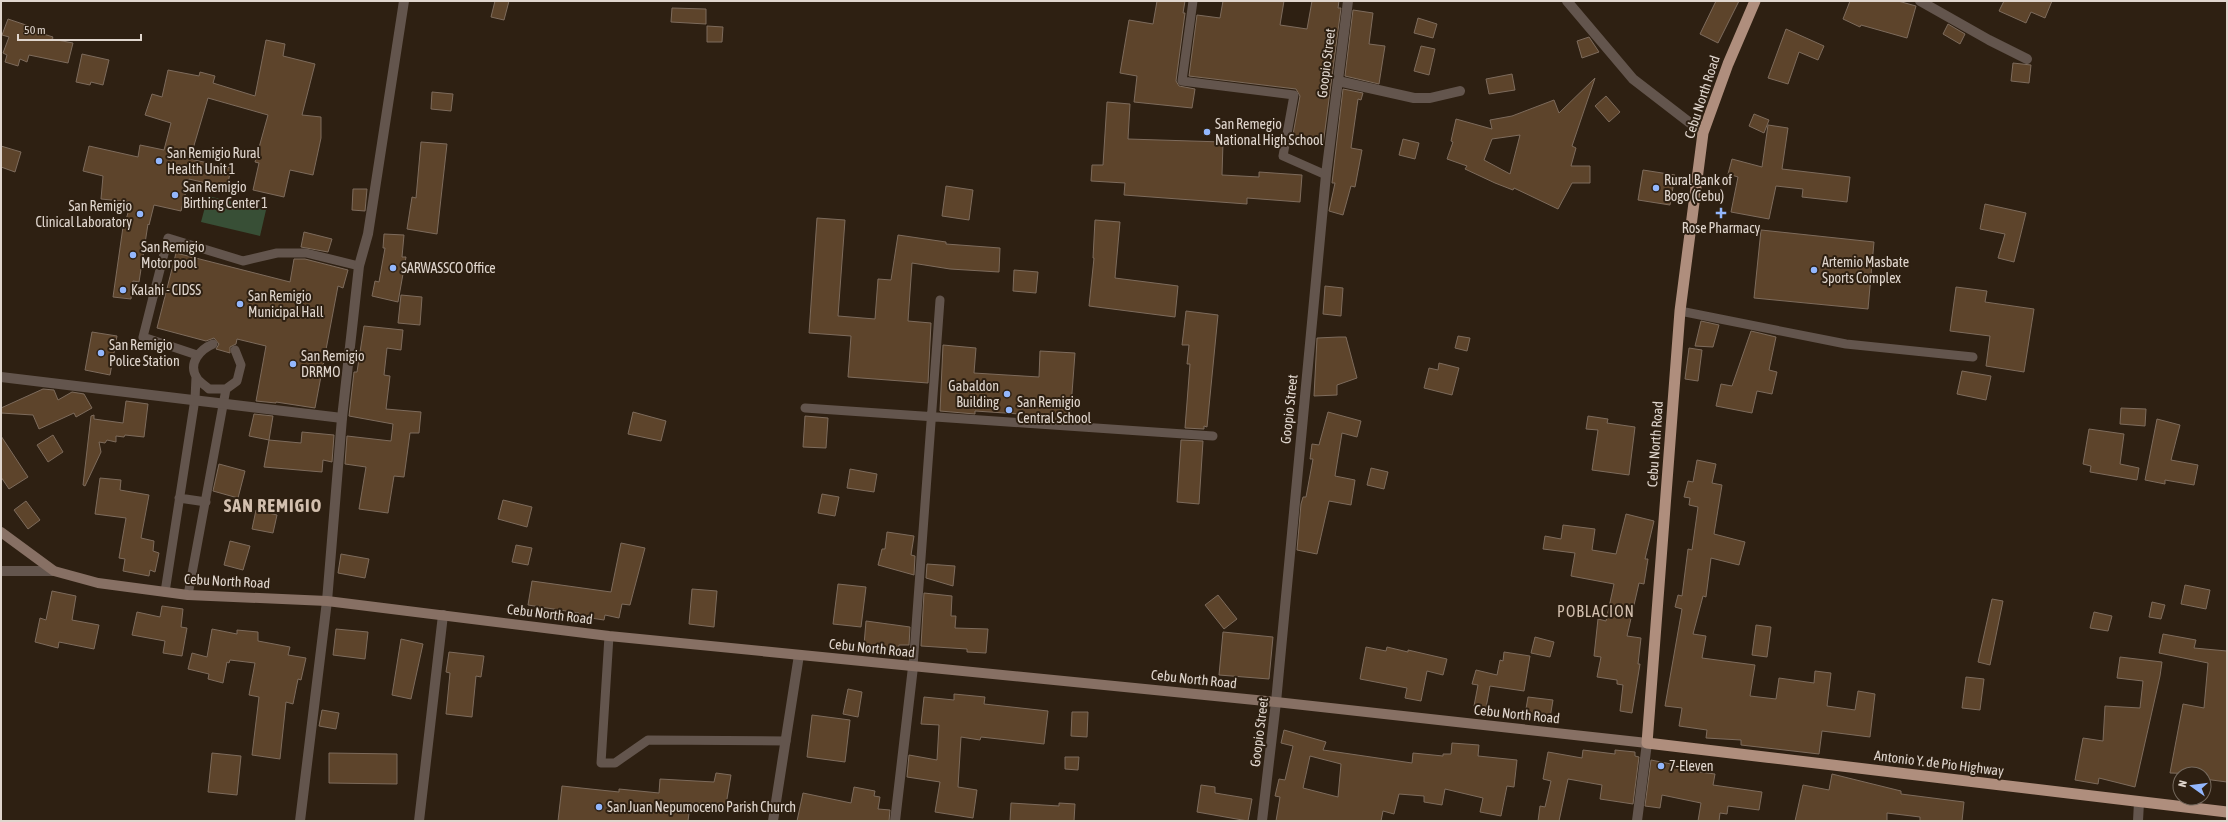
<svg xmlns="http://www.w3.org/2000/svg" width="2228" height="822" font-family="'Asap Condensed',sans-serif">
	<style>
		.green { fill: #384f36 }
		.building { fill: #5d442b; stroke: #7d6b5c; fill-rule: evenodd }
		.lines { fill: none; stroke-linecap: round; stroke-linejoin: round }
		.service { stroke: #63554d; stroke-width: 9 }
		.minor { stroke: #63554d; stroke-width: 10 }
		.tertiary { stroke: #63554d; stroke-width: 10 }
		.secondary { stroke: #877064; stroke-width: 10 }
		.trunk { stroke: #af8e7d; stroke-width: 11 }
		.poi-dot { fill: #93b7fd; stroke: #2e2012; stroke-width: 1.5 }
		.labels { text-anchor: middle; stroke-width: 4; stroke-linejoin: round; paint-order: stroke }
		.street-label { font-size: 14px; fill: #e0d6ce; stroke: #2e2012 }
		.poi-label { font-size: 14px; fill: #e0d6ce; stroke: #2e2012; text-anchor: start }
		.quarter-label { font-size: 16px; letter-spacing: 1px; fill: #d2bfae; stroke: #2e2012 }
		.district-label { font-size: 18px; font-weight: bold; letter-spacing: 1px; fill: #d2bfae; stroke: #2e2012 }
	</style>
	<rect width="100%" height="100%" fill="#2e2012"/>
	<path class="green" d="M208 196 266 210 260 236 201 222Z"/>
	<path class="building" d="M495 1H509L504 20 491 17Z
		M1157 1H1185L1183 13H1185L1176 81 1179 86 1195 89 1192 108 1134 102 1137 76 1120 73 1129 20 1153 24Z
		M1223 1H1284L1280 25 1307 29 1312 1H1339L1338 8H1341L1323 145 1292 140 1300 96 1296 89 1189 76 1197 15 1220 18Z
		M1716 1H1739L1718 43 1700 34Z
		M1850 1H1898L1916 6 1907 38 1861 25 1860 27 1843 19Z
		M2004 1H2052L2045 18 2031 12 2026 23 1999 11Z
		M672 8 706 9V24L671 22Z
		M1353 10 1373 13 1369 44 1385 46 1379 84 1345 76Z
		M1418 18 1437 24 1433 38 1414 33Z
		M8 19 38 29 37 32 53 37 52 39 73 43 68 63 29 55 27 62 20 59 18 66 5 62 7 55 3 53 9 37 2 35Z
		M1948 24 1965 34 1960 44 1943 34Z
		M707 26 723 27 722 42H707Z
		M1786 29 1824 46 1818 60 1799 52 1788 84 1768 78Z
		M1589 37 1599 52 1582 58 1577 41Z
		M266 40 285 44 283 56 315 64 302 115 321 117V138L313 175 290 170 284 197 253 190 259 163 255 162 268 115 208 98 190 159 231 168 227 188 189 179 181 211 154 205 149 225 148 224 139 282 133 281 131 299 113 297 123 227H124L131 202 101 199 103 176 83 171 89 146 138 157 140 145 164 150 171 123 145 115 152 94 162 97 168 70 199 76 200 72 215 76 213 83 255 96Z
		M1421 46 1435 49 1429 75 1414 71Z
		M82 54 109 60 103 85 91 82 90 85 76 82Z
		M2013 63 2031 65 2029 83 2011 81Z
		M1512 74 1515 90 1489 94 1486 79Z
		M1595 78 1572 146 1576 148 1571 166H1590V183H1572L1558 209 1514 188 1513 190 1495 183 1465 169 1467 166 1447 159 1453 142 1451 141 1456 119 1492 129 1490 120 1512 116 1554 100 1559 113ZM1520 135 1510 174 1484 160 1492 139Z
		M1343 89 1363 93 1361 100 1358 99 1351 148 1362 150 1355 187 1351 186 1343 215 1329 211 1335 183H1332Z
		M432 92 453 94 451 111 431 109Z
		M1606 96 1620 112 1609 122 1595 106Z
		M1107 102 1130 104 1128 139 1223 142 1222 175 1259 177V172L1302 175 1300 202 1247 198V204L1124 195 1125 183 1091 181 1092 165H1103Z
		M1754 114 1769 120 1764 133 1749 126Z
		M1768 125 1788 128 1782 169 1850 177 1847 202 1802 197 1803 189 1776 186 1769 219 1731 212 1738 177 1728 174 1732 159 1762 167Z
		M1403 139 1419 143 1415 159 1399 155Z
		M421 142 447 144 437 234 407 229 412 197 416 198Z
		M1 146 21 152 15 172 1 167Z
		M1643 170 1675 175 1670 205 1638 200Z
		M946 186 973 190 969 220 942 216Z
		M353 189H367L365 211 352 210Z
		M1985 204 2026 213 2014 262 1998 258 2005 234 1980 229Z
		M817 218 845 220 838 316 875 319 878 279 891 280 898 235 946 242V244L1000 248 999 272 950 269 912 263 908 321 931 323 928 383 848 377 851 336 809 333Z
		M1095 220 1120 222 1115 278 1178 286 1175 317 1089 306 1094 258H1093Z
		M1761 230 1874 242 1868 309 1754 298Z
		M304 232 332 239 328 252 301 247Z
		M384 234 404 235 402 257H406L398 302 372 296 375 281 379 282 385 248H383Z
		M176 253 290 282 294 259H305L348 270 343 288 338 286 315 408 276 402V403L256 401 266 346 237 339 236 344 230 347V353L216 349 219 344 214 338 206 341 157 328Z
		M1014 270 1038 272 1036 293 1013 291Z
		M1325 286 1343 288 1341 316 1323 314Z
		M1956 287 1987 291 1985 302 2034 309 2024 372 1986 366 1990 336 1950 331Z
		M401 295 422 297 420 325 398 323Z
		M1186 311 1218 315 1207 427 1204 426V429L1185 428 1190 364H1187L1189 345H1182Z
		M1701 321 1719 325 1713 347 1695 346Z
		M364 326 403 330 401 350 387 348 384 375 390 376 386 409 421 412 419 433H410L404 477 394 476 388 513 359 509 366 467 345 464 347 436 391 441 393 424 349 416 354 372H357Z
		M1751 331 1776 337 1769 370 1777 372 1772 394 1757 391 1752 413 1716 406 1721 384 1732 386Z
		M92 332 117 336 110 375 85 370Z
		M1458 336 1470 338 1467 351 1455 348Z
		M1339 337H1346L1357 378 1337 385V395L1314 396 1317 338Z
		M943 345 976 348 974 373 1039 377 1040 351 1075 353 1070 420 1035 418V415L975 411V414L940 411Z
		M1689 348 1702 350 1698 381 1685 379Z
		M1439 363 1459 368 1452 395 1424 388 1429 368 1438 370Z
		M1962 371 1991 376 1986 400 1957 394Z
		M43 389 54 390 58 400 72 392 84 394 92 408 76 417 74 413 39 429 33 415 1 413V408Z
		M126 401 148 404 144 437 125 435 124 437 116 436V442L107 440 105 443 99 442 101 452 85 486 83 485 91 416 94 415V419L123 423Z
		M2121 408 2146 409 2145 426 2120 424Z
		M633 412 666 421 661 441 628 434Z
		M1328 412 1361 421 1357 437 1342 433 1335 476 1355 480 1351 505 1329 501 1317 554 1297 550 1301 504 1303 497H1306L1313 459H1310L1312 444 1319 445Z
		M254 414 273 416 269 440 249 436Z
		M805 416 828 418 826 448 803 447Z
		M1588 416 1608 419 1607 423 1635 427 1629 475 1592 470 1598 430 1586 429Z
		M2157 419 2180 425 2171 460 2198 465 2194 485 2165 480V484L2145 480Z
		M2089 429 2124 434 2120 464 2139 468 2137 480 2090 472 2091 466 2083 464Z
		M302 432 334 435 332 462 323 460 322 472 264 467 269 440 301 443Z
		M53 435 63 452 48 462 37 445Z
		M1 436 28 477 9 489 1 477Z
		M1181 440 1203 441 1199 504 1177 502Z
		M1697 460 1716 464 1712 483 1722 485 1714 534 1745 542 1739 565 1711 558 1706 597 1703 596 1693 634 1706 636 1702 658 1755 665 1750 696 1776 699 1779 678 1814 683 1815 671 1831 673 1827 706 1855 710 1858 691 1875 694 1870 737 1822 731 1819 754 1741 745V740L1706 738 1707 730 1679 726 1682 708 1665 706 1682 609 1675 607 1678 595 1682 596 1688 549 1692 550 1698 507 1689 505 1690 498 1684 497 1688 481 1693 482Z
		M219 464 245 471 238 498 213 491Z
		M1371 468 1388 472 1384 489 1367 485Z
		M850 469 877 474 874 492 847 488Z
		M100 478 121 480 120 490 149 495 141 538 154 541 153 551 159 553 155 572 150 570 149 576 123 571 125 559 119 558 126 518 95 514Z
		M822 494 839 497 835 516 818 513Z
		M503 500 532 507 527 527 498 519Z
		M26 501 40 520 28 529 14 510Z
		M256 510 277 515 273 533 252 529Z
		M1626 514 1654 521 1645 559H1648L1644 584 1639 583 1627 636 1641 638 1638 664H1640L1632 713 1620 711 1623 685 1617 684V680L1597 677 1601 657 1594 656 1598 619 1606 621 1614 584 1571 576 1575 553 1543 549 1545 536 1561 539 1563 525 1595 529 1592 550 1616 554Z
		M887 532 914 536 911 555 915 556 914 575 878 565 882 549H885Z
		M230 541 250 546 243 570 224 565Z
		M621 543 645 548 630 605 622 604 619 618 605 615 604 620 578 616 579 613 528 605 532 581 611 592Z
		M516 545 532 548 528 565 512 562Z
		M341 554 369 559 365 578 338 573Z
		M927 564 955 566 953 586 926 578Z
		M838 584 866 587 861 627 833 624Z
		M2185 585 2210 590 2206 609 2181 604Z
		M692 589 717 591 714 627 689 624Z
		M52 591 76 596 72 620 99 625 94 649 59 642 58 648 35 642 40 618 46 620Z
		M924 593 952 596 951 616H956L955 628 988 629 986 653 967 652V649L921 646Z
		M1218 595 1237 619 1224 629 1205 605Z
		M1992 599 2003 601 1990 665 1978 662Z
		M2152 602 2165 605 2161 619 2149 617Z
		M162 606 183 609 181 627 187 628 182 656 163 653 165 641 132 635 137 612 160 617Z
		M2094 612 2112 616 2108 631 2090 628Z
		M866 621 910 627 909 645H899L898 649 864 645Z
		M1756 625 1771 627 1767 657 1752 655Z
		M212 629 237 634V630L258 632V641L290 647 288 655 306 658 301 680 298 679 293 704 286 702 280 759 252 755 259 697 249 695 255 663 230 660 229 663 227 662 223 683 208 679 209 674 188 669 192 653 207 657Z
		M336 629 368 632 365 659 333 655Z
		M1223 632 1273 637 1269 679 1219 675Z
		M2163 634 2196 640 2194 648 2227 651V782L2204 779V774L2170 773 2183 704 2204 708 2208 663 2159 653Z
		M1535 637 1554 642 1550 657 1531 653Z
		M401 639 423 644 411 699 392 695Z
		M1366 647 1386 651 1387 647 1408 652V650L1447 659 1443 675 1427 671 1421 701 1405 698 1407 688 1360 679Z
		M449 652 484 656 481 677 476 676 472 717 446 714 450 673 446 672Z
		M1504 652 1530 656 1524 691 1490 686 1486 708 1474 706 1478 685 1472 684 1476 670 1497 675 1500 660 1503 661Z
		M2120 657 2162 662 2160 676 2135 787 2099 778 2098 784 2075 780 2083 738 2103 741 2105 706 2140 708 2143 681 2117 678Z
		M1966 677 1984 679 1980 710 1962 708Z
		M848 689 862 692 858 717 843 714Z
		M954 694 985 697 984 704 1048 711 1044 744 981 737 980 740 961 737 958 787 977 790 973 818 935 812 940 782 907 777 909 755 937 760 939 725 921 724 924 697 954 700Z
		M1528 697 1553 700 1550 718 1525 715Z
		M322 710 339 713 336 729 319 726Z
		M1072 712H1088L1087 737 1071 736Z
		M812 715 850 720 845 762 807 757Z
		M1284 730 1326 742 1323 750 1412 763 1413 753 1443 756V754H1451L1452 743 1479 745 1478 756 1517 760 1514 787 1507 786 1501 816 1480 812 1483 798 1445 789 1442 805 1424 802V796L1399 794 1394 814 1383 811 1381 821H1276L1280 797 1275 796 1279 779 1285 780 1293 746 1281 743ZM1310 756 1341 764 1338 797 1303 788Z
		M1583 750 1615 754V750L1635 752V756L1639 757 1633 804 1600 799 1602 785 1568 779 1559 821H1538L1540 806 1545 807 1551 781 1543 779 1548 752 1582 758Z
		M212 753 241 756 237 795 208 792Z
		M329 753 397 754V784L329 783Z
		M1065 757H1079L1078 770 1065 769Z
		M1651 760 1686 767 1685 770 1715 774 1713 785 1762 792 1759 810 1728 806 1727 814 1720 813 1719 821H1698L1701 803 1662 795 1660 808 1645 806Z
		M716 773 731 775 725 811 690 805 688 821H558L562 786 619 792V789L659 793 660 779 714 782Z
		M1832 774 1901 791V794L1964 802 1962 821H1920V817L1887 813V821H1795L1803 785 1829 790Z
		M1201 785 1215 787V793L1252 799 1248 821 1197 812Z
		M854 787 875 791 874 796 880 797 878 809 890 810 889 821H797L803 793 851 803Z
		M1011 803 1059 806V803L1075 804 1074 821H1010Z"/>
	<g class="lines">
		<path class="service" d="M1193 1 1182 81 1294 95 1283 156 1326 175
			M1680 311 1846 344 1973 357
			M213 344C201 349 187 363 197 378 199 382 205 385 209 389H226L237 381 241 365 235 350
			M197 355 143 337 168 238 243 261 277 253H306L359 266
			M805 408 1213 436
			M179 498 206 502
			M165 592 195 399 196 377
			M188 595 226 389
			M609 636 601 763H615L648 740 786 741
			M913 667 940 300"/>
		<path class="minor" d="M1567 1 1633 79 1703 133
			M1920 1 1989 40 2027 59
			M1338 81 1414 98H1430L1460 91
			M1 377 342 418
			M1 571H54
			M300 821 327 601
			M419 821 443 615
			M773 821 799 655
			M895 821 913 667
			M1262 821 1276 702 1326 175 1348 1
			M1637 821 1647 743
			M2138 821 2139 802"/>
		<path class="tertiary" d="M327 601 342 418 359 266 368 234 404 1"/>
		<path class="secondary" d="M1 532 54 571 98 583 188 595 327 601 609 636 1276 702 1647 743"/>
		<path class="trunk" d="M1755 1 1728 64 1703 133 1680 311 1647 743 2227 812"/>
	</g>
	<g class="poi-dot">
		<circle cx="1207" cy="132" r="4"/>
		<circle cx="159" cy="161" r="4"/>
		<circle cx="1656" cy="188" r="4"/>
		<circle cx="175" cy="195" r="4"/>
		<path d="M1719 207h4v4h4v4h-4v4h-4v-4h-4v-4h4z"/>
		<circle cx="140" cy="214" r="4"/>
		<circle cx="133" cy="255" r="4"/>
		<circle cx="393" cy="268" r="4"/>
		<circle cx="1814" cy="270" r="4"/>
		<circle cx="123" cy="290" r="4"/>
		<circle cx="240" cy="304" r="4"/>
		<circle cx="101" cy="353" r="4"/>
		<circle cx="293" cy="364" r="4"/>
		<circle cx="1007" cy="394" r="4"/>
		<circle cx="1009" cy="410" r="4"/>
		<circle cx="1661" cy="766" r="4"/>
		<circle cx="599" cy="807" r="4"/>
	</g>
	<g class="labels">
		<g class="street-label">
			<text transform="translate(1326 63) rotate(-83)" y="5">Goopio Street</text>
			<text transform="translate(1702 97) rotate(-72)" y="5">Cebu North Road</text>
			<text transform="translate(1289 409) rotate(-84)" y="5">Goopio Street</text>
			<text transform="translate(1655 444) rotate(-86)" y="5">Cebu North Road</text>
			<text transform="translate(227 581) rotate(3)" y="5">Cebu North Road</text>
			<text transform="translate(550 614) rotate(7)" y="5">Cebu North Road</text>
			<text transform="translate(872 648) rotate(6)" y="5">Cebu North Road</text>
			<text transform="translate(1194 679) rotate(6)" y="5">Cebu North Road</text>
			<text transform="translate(1517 714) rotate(6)" y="5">Cebu North Road</text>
			<text transform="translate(1259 732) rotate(-83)" y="5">Goopio Street</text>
			<text transform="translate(1939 763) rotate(7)" y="5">Antonio Y. de Pio Highway</text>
		</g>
		<g class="poi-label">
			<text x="1215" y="129">San Remegio<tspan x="1215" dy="16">National High School</tspan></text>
			<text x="167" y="158">San Remigio Rural<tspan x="167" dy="16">Health Unit 1</tspan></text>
			<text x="1664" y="185">Rural Bank of<tspan x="1664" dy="16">Bogo (Cebu)</tspan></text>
			<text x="183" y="192">San Remigio<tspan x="183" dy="16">Birthing Center 1</tspan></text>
			<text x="132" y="211" text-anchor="end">San Remigio<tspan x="132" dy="16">Clinical Laboratory</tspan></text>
			<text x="1721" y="233" text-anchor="middle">Rose Pharmacy</text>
			<text x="141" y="252">San Remigio<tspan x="141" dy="16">Motor pool</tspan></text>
			<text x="1822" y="267">Artemio Masbate<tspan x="1822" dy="16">Sports Complex</tspan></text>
			<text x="401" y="273">SARWASSCO Office</text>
			<text x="131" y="295">Kalahi - CIDSS</text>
			<text x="248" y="301">San Remigio<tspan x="248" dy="16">Municipal Hall</tspan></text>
			<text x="109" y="350">San Remigio<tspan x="109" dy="16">Police Station</tspan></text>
			<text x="301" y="361">San Remigio<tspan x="301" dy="16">DRRMO</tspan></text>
			<text x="999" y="391" text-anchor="end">Gabaldon<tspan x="999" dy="16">Building</tspan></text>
			<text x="1017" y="407">San Remigio<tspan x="1017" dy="16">Central School</tspan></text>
			<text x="1669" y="771">7-Eleven</text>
			<text x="607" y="812">San Juan Nepumoceno Parish Church</text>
		</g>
		<g class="quarter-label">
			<text x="1596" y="617">POBLACION</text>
		</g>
		<g class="district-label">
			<text x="273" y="512">SAN REMIGIO</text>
		</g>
	</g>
	<rect width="2228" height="822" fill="none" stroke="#e0d6ce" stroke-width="4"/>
	<g transform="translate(2192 786) rotate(284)"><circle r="19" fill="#2e2012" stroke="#75695d"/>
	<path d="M0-3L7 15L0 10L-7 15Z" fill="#93b7fd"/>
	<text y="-6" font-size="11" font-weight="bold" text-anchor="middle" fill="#e0d6ce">N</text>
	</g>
	<path d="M18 34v6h123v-6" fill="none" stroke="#e0d6ce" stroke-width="2"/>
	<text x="24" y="34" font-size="12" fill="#e0d6ce" stroke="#2e2012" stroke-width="3" paint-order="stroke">50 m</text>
</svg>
